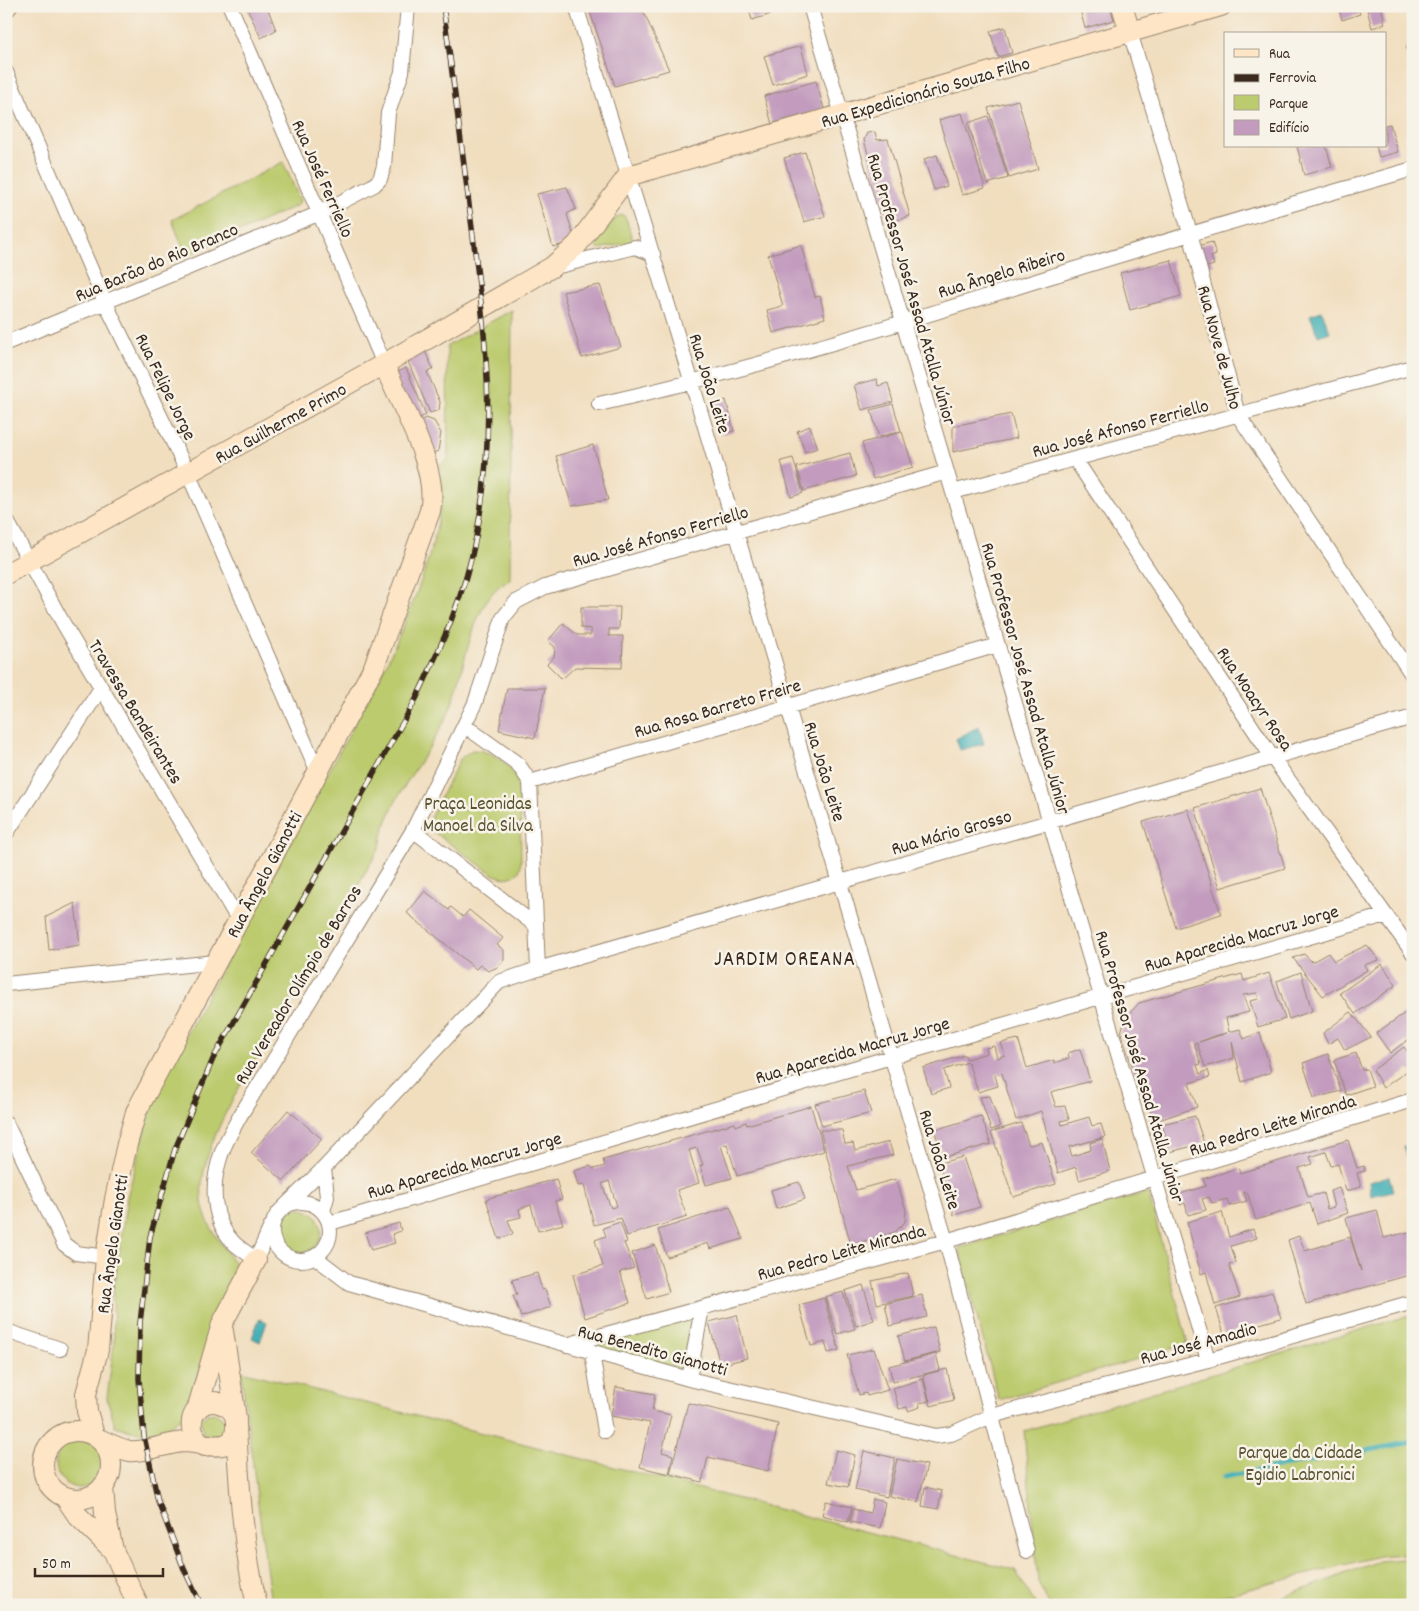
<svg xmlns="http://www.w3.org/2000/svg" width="1419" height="1611" font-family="Dekko,sans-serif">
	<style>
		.green { fill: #bccb6e; stroke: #7c7a46 }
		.water { fill: #3cadb4; stroke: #3c6c69 }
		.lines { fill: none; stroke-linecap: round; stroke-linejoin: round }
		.stream { stroke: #3cadb4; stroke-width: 5 }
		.building { fill: #c29bbe; fill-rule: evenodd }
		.street-casing { stroke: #96846e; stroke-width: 16 }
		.secondary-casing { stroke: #96846e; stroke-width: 22 }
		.street { stroke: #fff; stroke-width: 14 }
		.secondary { stroke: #fde5c5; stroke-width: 20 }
		.rail-casing { stroke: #3b2a1e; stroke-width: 5.5 }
		.rail { stroke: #f7f3e8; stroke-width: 4; stroke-dasharray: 11; stroke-linecap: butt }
		.labels { text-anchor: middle; stroke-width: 5; stroke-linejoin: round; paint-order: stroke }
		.street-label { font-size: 19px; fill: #3b2a1e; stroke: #f7f3e8 }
		.park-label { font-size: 19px; fill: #5b5232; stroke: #f7f3e8 }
		.quarter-label { font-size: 21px; letter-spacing: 1px; fill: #3b2a1e; stroke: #f7f3e8 }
	</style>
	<rect width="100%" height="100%" fill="#f7f3e8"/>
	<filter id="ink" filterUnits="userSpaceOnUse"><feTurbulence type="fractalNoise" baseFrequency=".02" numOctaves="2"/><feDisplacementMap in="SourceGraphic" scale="10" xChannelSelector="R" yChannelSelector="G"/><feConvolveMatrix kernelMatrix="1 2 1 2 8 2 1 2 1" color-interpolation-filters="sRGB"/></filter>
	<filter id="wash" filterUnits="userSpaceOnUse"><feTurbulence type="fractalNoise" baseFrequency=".0096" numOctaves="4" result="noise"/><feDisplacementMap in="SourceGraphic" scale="20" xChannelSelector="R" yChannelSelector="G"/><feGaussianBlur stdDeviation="1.12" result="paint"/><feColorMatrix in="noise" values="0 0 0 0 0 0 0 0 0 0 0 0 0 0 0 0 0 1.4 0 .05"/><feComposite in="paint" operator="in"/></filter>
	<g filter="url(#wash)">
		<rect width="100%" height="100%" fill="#f1debf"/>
		<path class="green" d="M283 162 300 200 298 205 186 256 172 220Z
			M623 215 626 218 633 242 599 249 596 246V241L618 216Z
			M512 310 510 580C474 592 464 671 452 704 434 753 387 795 380 847 349 900 318 954 287 1008 259 1057 196 1143 202 1201 205 1225 222 1244 235 1264L223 1307 183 1416 159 1435 131 1431 115 1426 107 1398 114 1344 113 1295 127 1197 150 1114 161 1084 181 1044 380 677C405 626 452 520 440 465L448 460 447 346Z
			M472 750C495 750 514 767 520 788L521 862 519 872C510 879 505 879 494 875L432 831 429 820 460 759Z
			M1148 1192 1188 1344 999 1400 959 1248Z
			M277 1231a22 22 0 1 1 44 0a22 22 0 1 1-44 0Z
			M1413 1314V1553L1379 1556 1186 1605H1049L1038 1582 1024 1431Z
			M694 1317 684 1370 591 1345Z
			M241 1371 1015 1570 1036 1605H271Z
			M216 1413 227 1421V1430L223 1437 203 1435 201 1421 207 1414Z
			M56 1464a24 24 0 1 1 48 0a24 24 0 1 1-48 0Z
			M1413 1558V1605H1263L1379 1561Z"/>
		<path class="water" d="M1322 311 1330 332 1318 336 1310 315Z
			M979 726 984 744 960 750 956 739Z
			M1413 1144V1165L1410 1166 1404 1146Z
			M1389 1176 1393 1191 1371 1196 1369 1182Z
			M259 1319 267 1322 260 1342 252 1338Z"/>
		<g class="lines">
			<path class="stream" d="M1224 1477 1413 1442"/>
		</g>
		<g id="blocks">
			<path class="building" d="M246 6H270L268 9 276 30 261 38Z
				M588 6H641L669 70 615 86Z
				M748 6H794V7L752 20Z
				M1079 6H1110L1114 20 1085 28Z
				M1338 6H1357L1360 14 1342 20Z
				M1366 6H1381L1385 24 1372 28Z
				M1005 27 1012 53 998 57 990 31Z
				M1413 45V69L1412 70 1406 46Z
				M801 46 808 74 773 85 764 56Z
				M816 81 824 109 772 124 764 96Z
				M1018 100 1038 169 1009 178 988 108Z
				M962 113 985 188 962 195 939 120Z
				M988 116 1008 178 987 184 968 123Z
				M1390 124 1398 152 1379 157 1376 146H1385V125Z
				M875 132 877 140 888 139 910 216 888 223 864 140 867 133Z
				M1297 146H1326L1332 167 1304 175Z
				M805 152 825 216 804 222 784 158Z
				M937 155 947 186 934 190 924 159Z
				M567 187 576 209 567 214 575 241 553 247 537 194Z
				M1212 242 1216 255 1211 257 1214 265 1204 268 1198 246Z
				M801 245 815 297 820 296 825 318 773 333 767 310 783 306 768 255Z
				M1171 260 1181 296 1130 310 1120 273Z
				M600 285 621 347 582 358 563 292Z
				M425 351 433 369 427 372 440 402 439 410 430 413 407 359Z
				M406 368 426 415 413 421 393 374Z
				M877 379 878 386 888 383 893 402 862 410 854 385Z
				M726 400 734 431 722 434 714 403Z
				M893 404 901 431 879 437 871 410Z
				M1011 414 1017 438 953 452V426Z
				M426 418 434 421 441 433 438 451 428 455 414 423Z
				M810 426 818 448 805 452 797 431Z
				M902 432 913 467 873 479 862 443Z
				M593 445 608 500 572 506 556 456Z
				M850 453 856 476 804 491 797 467Z
				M793 458 803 493 791 497 781 461Z
				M581 607H620L619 629H609V636H623L622 668 575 667 562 679 547 664 554 657 555 647 548 641 563 623 577 635H591V629L581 628Z
				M507 688H545L535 738 499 730Z
				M1260 788 1285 868 1220 888 1195 808Z
				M1188 809 1221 914 1176 928 1143 822Z
				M425 891 449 910 451 907 463 917 469 910 503 938 497 945 504 950V960L498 967 488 971 480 965 476 969 407 913Z
				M75 903 80 945 49 950 46 917Z
				M1367 945 1379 960 1364 965 1367 970 1323 996 1293 958 1304 954 1312 962 1328 953 1334 961Z
				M1382 964 1396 985 1355 1014 1340 993Z
				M1301 972 1312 1011 1289 1019 1277 981Z
				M1269 973 1285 1019 1258 1027 1250 1001 1259 999 1257 993 1243 995 1249 1012 1226 1018 1229 1032 1240 1029 1244 1039 1260 1032 1271 1072 1242 1082 1232 1042 1234 1058 1205 1067 1197 1043H1194L1201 1064 1197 1065 1200 1074 1208 1070 1210 1077 1189 1083 1197 1107 1153 1122 1146 1095 1142 1096 1121 1033 1125 1018 1139 1003 1242 974 1244 981ZM1227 1033 1199 1042 1218 1035Z
				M1351 1012 1371 1037 1345 1050 1338 1038 1328 1044 1323 1033Z
				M1405 1013 1413 1025V1036L1390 1053 1376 1033Z
				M1018 1039 1027 1068 1054 1060V1063L1069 1058 1068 1053 1080 1049 1090 1081 1051 1092 1056 1107 1065 1106 1069 1119 1061 1121 1062 1125 1089 1117 1092 1126 1101 1124 1105 1137 1069 1147 1072 1156 1091 1150 1090 1143 1102 1139 1110 1171 1079 1180 1076 1167 1058 1173 1041 1111 1016 1120 1002 1073 995 1075 998 1086 978 1092 968 1062 944 1070 949 1088 931 1094 923 1068 965 1055 967 1059 987 1053 986 1048 994 1046 997 1058 1005 1055 1001 1043Z
				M1404 1047 1413 1058V1072L1410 1069 1383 1088 1373 1070Z
				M1356 1053 1362 1070 1367 1069 1373 1086 1346 1095 1334 1060Z
				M1328 1054 1341 1091 1314 1098 1303 1063Z
				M864 1091 871 1113 822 1126 815 1104Z
				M990 1096 1000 1127 991 1130 980 1097Z
				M811 1106 824 1151 737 1176 727 1144 721 1146 732 1178 706 1185 700 1166 703 1165 697 1148 689 1150 699 1183 677 1190 687 1217 627 1236 621 1218 594 1225 584 1185 578 1186 574 1171 590 1166 594 1169 605 1166 603 1160 735 1123 736 1126 746 1122 747 1125ZM609 1181 617 1206 611 1208 602 1184Z
				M288 1110 322 1139 284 1181 251 1153Z
				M981 1116 991 1144 944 1157 934 1130Z
				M1195 1116 1204 1143 1170 1152 1162 1124Z
				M1021 1123 1029 1145 1042 1142 1056 1184 1013 1197 991 1132Z
				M820 1130H842L845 1144 853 1143 855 1151 889 1142 893 1155 848 1166 856 1190 896 1179 906 1210 905 1222 895 1232 851 1245Z
				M1348 1140 1357 1168 1364 1166 1365 1171 1357 1173 1361 1187 1346 1191 1338 1164 1331 1166 1326 1152 1310 1157 1313 1164 1299 1168 1308 1197 1323 1193 1327 1209 1334 1207 1330 1191 1339 1188 1348 1213 1317 1224 1310 1203 1256 1220 1247 1192H1244L1247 1201 1229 1206 1227 1199 1212 1203 1209 1197 1202 1199 1206 1210 1188 1215 1185 1203 1180 1205 1177 1195 1206 1186 1203 1179 1238 1168 1240 1173Z
				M963 1157 980 1207 954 1215 939 1163Z
				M556 1179 562 1199 555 1201 563 1224 538 1231 531 1205 519 1209 521 1217 508 1220 513 1234 499 1239 486 1199Z
				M799 1182 805 1199 776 1209 771 1190Z
				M730 1207 743 1239 710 1249 708 1243 667 1257 658 1230Z
				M1377 1210 1384 1238 1413 1231V1274L1306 1304 1288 1240 1299 1236 1305 1251 1350 1237 1361 1271 1346 1218Z
				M1222 1212 1229 1237 1253 1229 1257 1238 1231 1246 1236 1263 1229 1265 1240 1297 1215 1305 1206 1272 1201 1274 1187 1222Z
				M620 1222 627 1242 624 1243 634 1268 620 1272 630 1303 585 1318 573 1275 603 1266 595 1240 606 1236 603 1228Z
				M399 1223 401 1231 392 1234 395 1243 371 1250 365 1233Z
				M655 1245 669 1292 647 1299 632 1253Z
				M537 1273 542 1290 545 1289 551 1307 521 1317 513 1295H517L512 1280Z
				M908 1273 913 1296 877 1304 872 1281Z
				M863 1285 874 1320 856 1326 845 1291Z
				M843 1292 855 1329 837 1334 825 1297Z
				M1272 1292 1281 1318 1224 1334 1216 1308Z
				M922 1295 927 1317 890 1326 885 1304Z
				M824 1298 839 1350 828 1353 825 1342 811 1346 799 1305Z
				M737 1315 747 1358 720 1365 709 1322Z
				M934 1327 940 1352 905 1361 898 1336Z
				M874 1349 888 1390 867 1396 866 1393 859 1395 847 1355Z
				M936 1354 940 1370 893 1382 889 1366Z
				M947 1369 954 1400 931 1406 923 1375Z
				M923 1379 929 1401 919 1403 920 1407 908 1411 907 1407 899 1409 893 1388Z
				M616 1387 655 1394 652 1411 671 1415 662 1452 673 1455 669 1474 640 1467 650 1423 611 1416Z
				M688 1403 778 1424 768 1471 708 1457 702 1482 670 1474Z
				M836 1450 855 1455 848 1487 828 1483Z
				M864 1451 895 1458 887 1497 855 1490Z
				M897 1459 927 1465 918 1502 889 1496Z
				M925 1487 942 1491 938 1509 922 1506Z
				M873 1499 885 1502 880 1528 850 1522 853 1509 870 1513Z
				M826 1501 852 1507 848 1522 822 1515Z"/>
		</g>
	</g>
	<g filter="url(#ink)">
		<use href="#blocks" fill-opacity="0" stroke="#96846e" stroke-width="1"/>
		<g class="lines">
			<g class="street-casing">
				<path id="street" d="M230 6 384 364
					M576 6 692 383 946 1241 1027 1551
					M810 6 1208 1360
					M1130 32 1190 233 1238 415 1413 676
					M6 72 105 302 188 473 317 770
					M555 267 635 247 653 254
					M6 343 320 213 374 185 380 179 384 166 388 113 402 72 408 6
					M599 404C755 369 908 321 1062 273 1178 237 1295 203 1413 169
					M1075 459 1272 757 1413 953
					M953 492 1413 367
					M6 519 63 623 239 921
					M465 726 518 764 530 782 538 969
					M530 782 998 645
					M413 830 535 925
					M6 834 101 688
					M6 984 215 962
					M6 1123 64 1244 76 1253 106 1257
					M272 1231a29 29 0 1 1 58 0a29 29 0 1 1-58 0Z
					M283 1208 324 1168 499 982 538 969 1413 717
					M323 1211 327 1197 324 1168
					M330 1223 891 1057 1386 915
					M315 1257 349 1283 689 1379 936 1436 951 1434 991 1416 1208 1360 1413 1302
					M256 1260C249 1254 240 1249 234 1243 212 1221 211 1186 220 1158 224 1144 233 1129 240 1116L413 830 475 703 503 618 516 602 545 587 947 472
					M256 1260 271 1226
					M6 1331 60 1349
					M566 1345 946 1241 1413 1100
					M592 1353 605 1431
					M689 1379 702 1308"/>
			</g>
			<g class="secondary-casing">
				<path id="secondary" d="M1122 6 1130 32
					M6 7 7 6
					M6 574 384 364 552 267 577 245 628 176 1221 6
					M223 1331 236 1418
					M197 1410 222 1324 256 1260
					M236 1426C239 1485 243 1547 257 1605
					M43 1465a34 34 0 1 1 68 0a34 34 0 1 1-68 0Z
					M94 1435 87 1411 86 1394 98 1350 106 1257 115 1199 127 1144 136 1112 374 667 430 511C440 468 400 405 384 364
					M101 1440C110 1444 120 1449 129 1451 145 1453 169 1442 186 1442 204 1443 238 1457 236 1423 236 1415 231 1408 224 1405 198 1391 177 1429 205 1446
					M103 1486 105 1514 113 1550 138 1605
					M65 1497 78 1516 113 1550"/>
			</g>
			<use href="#street" class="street"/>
			<use href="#secondary" class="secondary"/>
			<g class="rail-casing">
				<path id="rail" d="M201 1605 184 1569 158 1501 144 1436 139 1379 140 1323 150 1237 175 1149 213 1059 416 699C441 647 465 594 476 537 498 425 485 331 471 220 462 149 453 77 443 6"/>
			</g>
			<use href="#rail" class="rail"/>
		</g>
	</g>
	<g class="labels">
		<g class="street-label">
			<text transform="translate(925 91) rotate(-16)" y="7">Rua Expedicionário Souza Filho</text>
			<text transform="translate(324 178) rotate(66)" y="7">Rua José Ferriello</text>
			<text transform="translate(156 261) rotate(-23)" y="7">Rua Barão do Rio Branco</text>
			<text transform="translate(1001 272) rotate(-17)" y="7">Rua Ângelo Ribeiro</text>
			<text transform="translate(913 289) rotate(74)" y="7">Rua Professor José Assad Atalla Júnior</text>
			<text transform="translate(1221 347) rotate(75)" y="7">Rua Nove de Julho</text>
			<text transform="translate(711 383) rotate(73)" y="7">Rua João Leite</text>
			<text transform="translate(167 386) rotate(64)" y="7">Rua Felipe Jorge</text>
			<text transform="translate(280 422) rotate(-29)" y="7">Rua Guilherme Primo</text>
			<text transform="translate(1120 427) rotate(-15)" y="7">Rua José Afonso Ferriello</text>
			<text transform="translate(660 535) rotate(-16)" y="7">Rua José Afonso Ferriello</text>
			<text transform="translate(1027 678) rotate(74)" y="7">Rua Professor José Assad Atalla Júnior</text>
			<text transform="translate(1256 698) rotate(56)" y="7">Rua Moacyr Rosa</text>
			<text transform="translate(717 707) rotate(-16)" y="7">Rua Rosa Barreto Freire</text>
			<text transform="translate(137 711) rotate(59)" y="7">Travessa Bandeirantes</text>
			<text transform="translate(826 771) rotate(73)" y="7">Rua João Leite</text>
			<text transform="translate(951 831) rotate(-16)" y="7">Rua Mário Grosso</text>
			<text transform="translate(263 874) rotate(-62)" y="7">Rua Ângelo Gianotti</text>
			<text transform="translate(1241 937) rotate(-16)" y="7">Rua Aparecida Macruz Jorge</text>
			<text transform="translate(297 984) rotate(-59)" y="7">Rua Vereador Olímpio de Barros</text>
			<text transform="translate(852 1049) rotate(-16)" y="7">Rua Aparecida Macruz Jorge</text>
			<text transform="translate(1141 1066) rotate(74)" y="7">Rua Professor José Assad Atalla Júnior</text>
			<text transform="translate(1272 1124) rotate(-17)" y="7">Rua Pedro Leite Miranda</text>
			<text transform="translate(941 1159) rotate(73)" y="7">Rua João Leite</text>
			<text transform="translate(464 1164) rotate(-16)" y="7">Rua Aparecida Macruz Jorge</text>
			<text transform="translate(111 1244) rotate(-82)" y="7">Rua Ângelo Gianotti</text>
			<text transform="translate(841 1251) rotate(-15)" y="7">Rua Pedro Leite Miranda</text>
			<text transform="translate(1198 1342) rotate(-15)" y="7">Rua José Amadio</text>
			<text transform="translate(653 1349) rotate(15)" y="7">Rua Benedito Gianotti</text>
		</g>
		<g class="park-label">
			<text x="478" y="809">Praça Leonidas<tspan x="478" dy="22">Manoel da Silva</tspan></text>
			<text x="1300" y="1458">Parque da Cidade<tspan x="1300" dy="22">Egidio Labronici</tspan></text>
		</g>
		<g class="quarter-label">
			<text x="785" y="965">JARDIM OREANA</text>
		</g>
	</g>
	<rect width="1419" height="1611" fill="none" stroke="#f7f3e8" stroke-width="25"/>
	<rect x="1224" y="32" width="162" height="115" fill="#f7f3e8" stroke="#aca397"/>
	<rect x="1234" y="49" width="25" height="8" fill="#fde5c5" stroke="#aca397"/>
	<text x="1269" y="58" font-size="15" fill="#3b2a1e">Rua</text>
	<rect x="1234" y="74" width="25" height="8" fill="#3b2a1e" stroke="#aca397"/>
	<text x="1269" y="82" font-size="15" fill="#3b2a1e">Ferrovia</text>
	<rect x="1234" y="95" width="25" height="15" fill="#bccb6e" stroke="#aca397"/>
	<text x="1269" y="108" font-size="15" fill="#3b2a1e">Parque</text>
	<rect x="1234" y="120" width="25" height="15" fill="#c29bbe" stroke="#aca397"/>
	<text x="1269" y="132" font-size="15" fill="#3b2a1e">Edifício</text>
	<path d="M35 1568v8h128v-8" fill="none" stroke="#3b2a1e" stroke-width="2.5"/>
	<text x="42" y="1568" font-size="15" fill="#3b2a1e" stroke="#f7f3e8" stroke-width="4" paint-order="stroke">50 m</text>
</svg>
